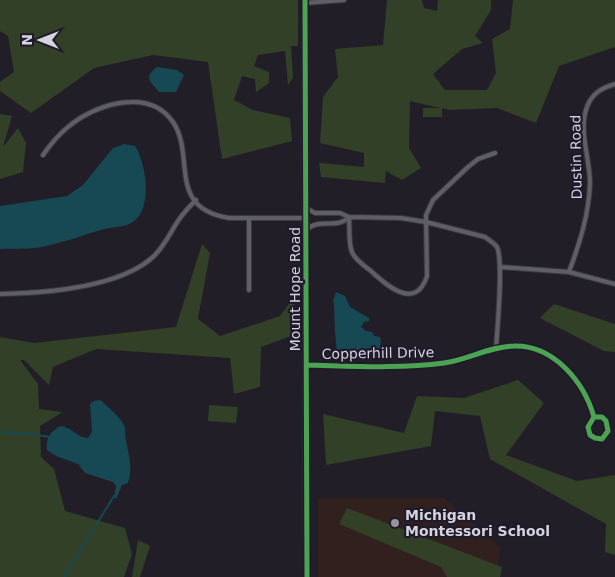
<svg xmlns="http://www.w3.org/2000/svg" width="615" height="577" font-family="'DejaVu Sans',sans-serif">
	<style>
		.education { fill: #31201e }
		.green { fill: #324027 }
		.water { fill: #164954 }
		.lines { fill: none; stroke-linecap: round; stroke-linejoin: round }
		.stream { stroke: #164954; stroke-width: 2 }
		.minor-casing { stroke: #3b3941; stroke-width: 6 }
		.tertiary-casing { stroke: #3b3941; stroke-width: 8 }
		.minor { stroke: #605e65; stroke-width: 4 }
		.tertiary { stroke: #605e65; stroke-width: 5 }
		.cycleway-casing { stroke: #1f1b2b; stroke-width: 8 }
		.cycleway { stroke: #4ca352; stroke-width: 5 }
		.poi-dot { fill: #96949e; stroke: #1f1b2b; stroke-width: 2 }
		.labels { text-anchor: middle; stroke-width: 4.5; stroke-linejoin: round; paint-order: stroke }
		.street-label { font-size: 14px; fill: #d5d3de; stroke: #1f1b2b }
		.poi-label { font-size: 14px; font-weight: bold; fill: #d5d3de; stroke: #1f1b2b; text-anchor: start }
	</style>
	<rect width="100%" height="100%" fill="#211e28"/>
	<path class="education" d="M318 498H444L501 548 496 577H318Z"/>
	<path class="green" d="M0 0H298V46H291L293 78 288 85 285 51 258 55 254 66 269 72V83L256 92 255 79 242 76 234 100 253 110 290 118 292 141 222 159 208 62 153 55 94 68 31 113 0 91V82L14 72 8 36 0 31Z
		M387 0H422L424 8 437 11 438 0H491V10L475 36 483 43 462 49 433 74 445 90H487L496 73 492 39 510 29 513 0H615V47L559 66 536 123 497 108 450 110 442 108V117H423V108H440L410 101 409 148 421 168 402 180 386 171 385 183 321 177 319 163 364 167V153L320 143 323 97 338 77 335 49 383 45Z
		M0 114 12 116 3 147 18 128 26 143 23 172 0 179Z
		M202 244 210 253 198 319 220 336 280 316 295 295 291 336 261 347 260 387 234 394 230 358 96 349 53 367 49 385 24 360H20L38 384 39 409 63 412 40 426 41 457 54 469 65 511 125 528 132 554 124 577H0V337L34 343 176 327Z
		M554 304 615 324V352L604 351 540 318Z
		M518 380 544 403 506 455 577 481 615 475V555L605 552 606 524 490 459 480 416 435 411 431 446 326 465 323 414 404 433 417 396 464 398Z
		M209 405 238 407 236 423 208 421Z
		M347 508 502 567 500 577H447L441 567 339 524Z
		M138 540 150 546 140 577H132Z"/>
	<path class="water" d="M157 67 177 70 184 75 176 92H159C152 83 142 78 157 67Z
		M124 144 135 146C146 163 153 207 134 221 126 228 115 226 105 229 85 234 66 242 46 246 32 250 15 248 0 249V206L67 196 83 185 113 148Z
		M336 292 345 296 350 307 369 318V321L364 322 361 327 366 331 372 332 374 336 380 337C382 344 380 351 375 355L365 356 339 354 337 352 335 332 334 303 333 301Z
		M100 400C104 402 123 421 124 425 126 430 125 436 126 441 129 456 133 468 128 483L122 485 116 499 114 498 116 486 113 482 85 473 78 464 56 456 47 450C45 439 51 431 60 426 71 426 77 438 88 438L92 432 90 404 94 401Z"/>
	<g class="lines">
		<path class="stream" d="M0 432 32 434 49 437
			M64 577 114 496"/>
		<g class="minor-casing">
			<path id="minor" d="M305 3 344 0
				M43 155C50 145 58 135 68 127 95 104 149 87 173 122 196 156 166 208 229 218H306
				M306 208 315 213H340L349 217 401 218 426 222 485 237C489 240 494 243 497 247 504 262 497 330 496 350
				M349 217C350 228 348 242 352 252 355 260 365 266 371 271 387 286 416 311 427 276L426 215 433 200 468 167 478 159 495 153
				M306 230C320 217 337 230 349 217
				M500 267 569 272 615 284
				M569 272C580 242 589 214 590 183 590 158 578 130 587 107 592 93 602 88 615 84
				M249 290V218
				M0 294C45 293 120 288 154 256 165 245 170 233 178 221 183 213 189 207 196 200
				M307 365C352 366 398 369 444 363 467 360 491 346 514 346 554 345 584 382 594 417L588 427 590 435 595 438 602 439 608 431 606 421 602 417H594"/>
		</g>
		<g class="tertiary-casing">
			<path id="tertiary" d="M305 0 307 577"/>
		</g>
		<use href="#minor" class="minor"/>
		<use href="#tertiary" class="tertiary"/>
		<g class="cycleway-casing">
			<path id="cycleway" d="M305 0 307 577
				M307 365C352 366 398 369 444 363 467 360 491 346 514 346 554 345 584 382 594 417L588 427 590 435 595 438 602 439 608 431 606 421 602 417H594"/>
		</g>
		<use href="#cycleway" class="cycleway"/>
	</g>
	<circle class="poi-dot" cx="395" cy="523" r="5"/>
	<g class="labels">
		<g class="street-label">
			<text transform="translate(576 157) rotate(-91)" y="5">Dustin Road</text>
			<text transform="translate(295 289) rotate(-90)" y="5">Mount Hope Road</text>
			<text transform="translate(378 353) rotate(-1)" y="5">Copperhill Drive</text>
		</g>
		<g class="poi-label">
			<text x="405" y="520">Michigan<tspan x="405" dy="16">Montessori School</tspan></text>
		</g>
	</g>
	<g transform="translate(40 40) rotate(270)" stroke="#1f1b2b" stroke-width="4" paint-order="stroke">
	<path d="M0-4L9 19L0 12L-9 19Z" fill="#d5d3de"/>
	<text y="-8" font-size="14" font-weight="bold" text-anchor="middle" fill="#d5d3de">N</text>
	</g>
</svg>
